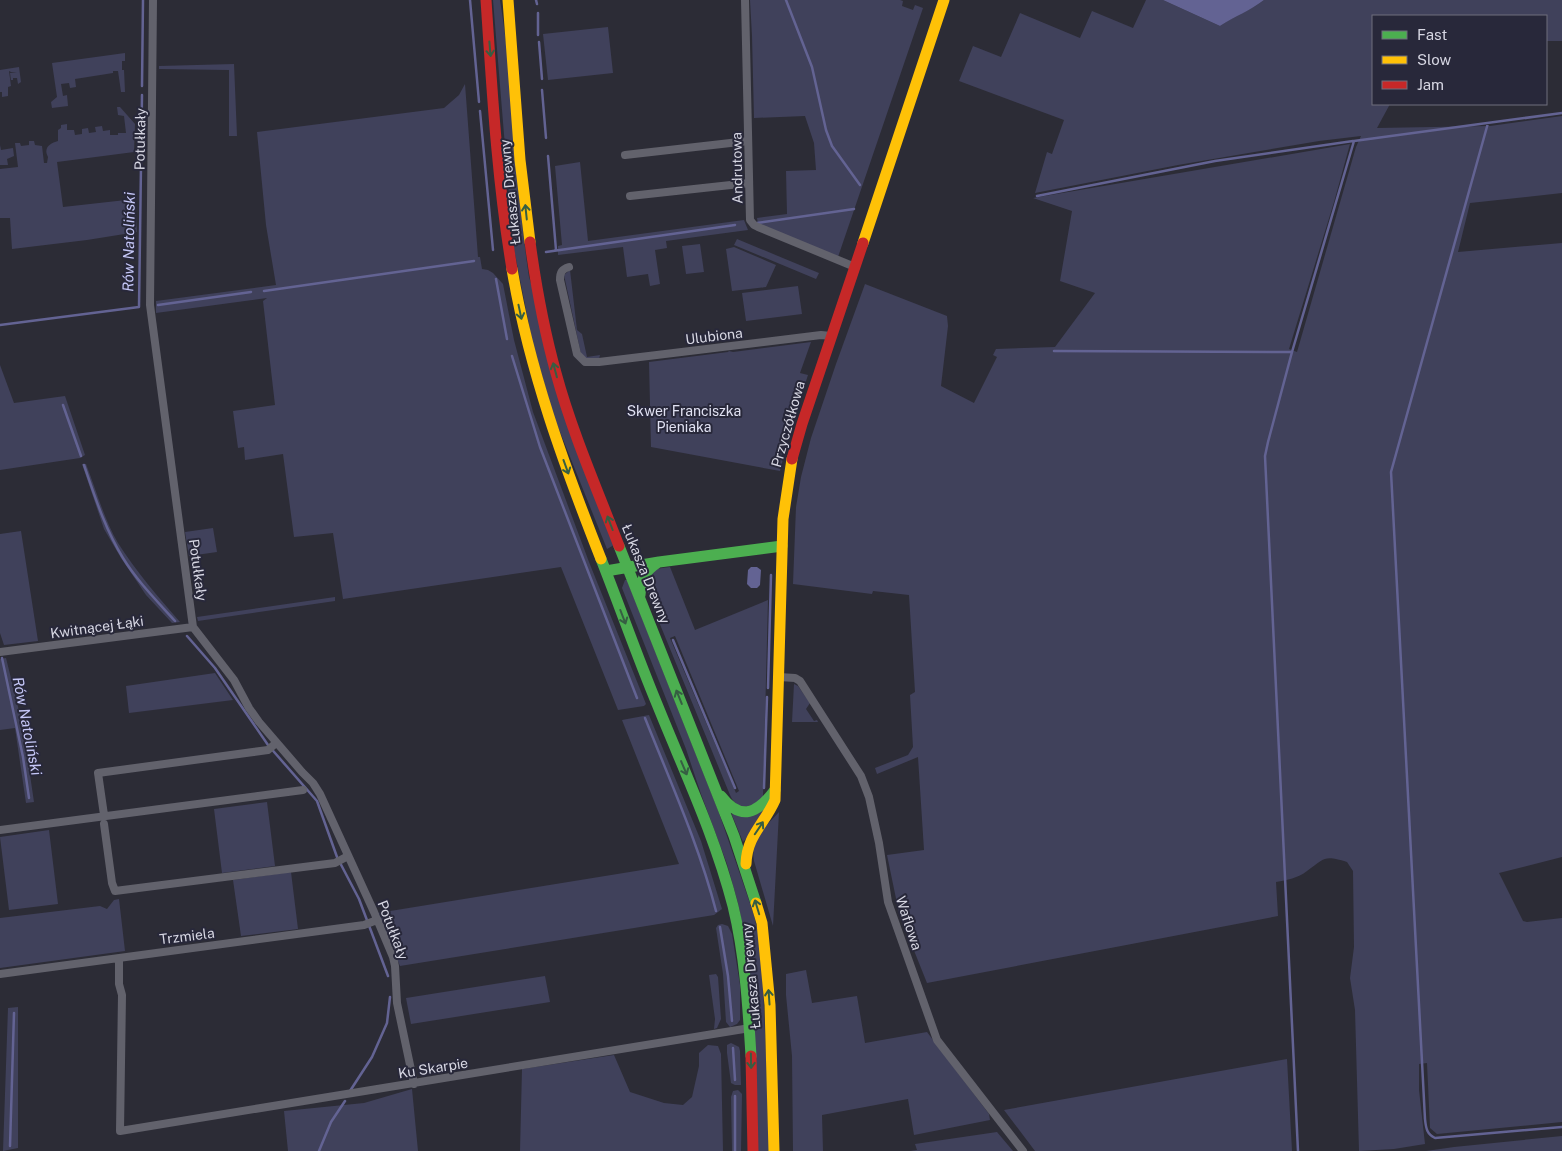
<svg xmlns="http://www.w3.org/2000/svg" width="1562" height="1151" font-family="'Public Sans',sans-serif">
	<style>
		.green { fill: #40415b; fill-rule: evenodd }
		.water { fill: #636393 }
		.lines { fill: none; stroke-linecap: round; stroke-linejoin: round }
		.stream { stroke: #636393; stroke-width: 2.5 }
		.street { stroke: #62626c; stroke-width: 8 }
		.fast { stroke: #4caf50; stroke-width: 11 }
		.slow { stroke: #ffc107; stroke-width: 11 }
		.jam { stroke: #c62828; stroke-width: 11 }
		.oneway { stroke: #365e43 }
		.labels { text-anchor: middle; stroke-width: 4; stroke-linejoin: round; paint-order: stroke }
		.street-label { font-size: 14px; fill: #d6d6e2; stroke: #28283a }
		.park-label { font-size: 14px; fill: #e0e1f2; stroke: #28283a }
		.water-label { font-size: 15px; font-style: italic; fill: #c5c7f7; stroke: #28283a }
	</style>
	<rect width="100%" height="100%" fill="#2c2c36"/>
	<path class="green" d="M493 0H500C515 92 515 185 529 277L614 545 607 549 554 417 533 345 513 244Z
		M750 0H900L903 1 902 6 913 10 915 5 923 8 838 257 758 224 757 218 787 214 786 171 816 170 814 143 805 116 754 118 752 36Z
		M1146 0H1163L1220 26C1234 16 1250 11 1264 0H1562V41H1546V16H1373V104H1390L1377 128 1490 126 1562 116V193L1470 203 1458 252 1562 243V857L1499 873 1523 921 1527 922 1562 918V1122L1437 1134 1430 1128 1427 1063 1419 1064V1090L1425 1144 1394 1149 1359 1151 1355 1010 1350 978 1354 947 1353 871 1347 862C1324 855 1325 858 1307 871 1298 878 1287 880 1276 882L1278 916 927 983 899 913 887 855 924 850 918 757 877 774 875 768 908 755 913 747 910 695 915 692 909 595 873 591 872 594 793 584 796 507 801 477 811 438 836 364 865 284 947 316 948 326 941 386 974 403 997 357 993 355 996 349 1055 347 1095 293 1060 281 1072 211 1033 198 1350 144 1334 202 1289 349 1297 352 1356 147 1361 136 1319 141 1178 165 1035 193 1047 152 1052 154 1064 120 959 81 973 46 1001 57 1020 13 1080 38 1092 11 1133 28Z
		M608 27 613 73 548 80 543 34Z
		M125 53V61H122V70H124L125 92H121L118 71H113V73L75 79 76 87 70 88 69 83 61 84 63 96 67 95 68 106 52 108 51 102 57 97 52 63Z
		M234 64 237 136H229V70L159 69V66Z
		M19 67 21 82 18 84 17 78H13V80H11L10 73 17 72H11L9 71 11 86 8 87V96L2 97V92H0V70Z
		M465 84 478 257H480L482 269 488 270 493 273 503 284 514 340 533 412 589 562 646 704 644 706 618 710 561 567 343 599 333 533 294 537 283 454 245 460 244 447 238 448 233 411 275 405 263 301 267 298 156 313V301L276 285 266 225 257 132 444 108 459 95Z
		M117 107H120L135 124 134 152 57 162 63 207 135 199 137 232 87 240 12 249 10 218H0V169L18 167 15 143H20L21 146 29 145V141H34L35 145 42 146 44 163H47L48 157C43 148 50 143 58 141V130L61 128V125L67 124V130H74L75 135 82 134V129L88 128 89 133 96 132 95 127 102 126 103 131 110 130V135H118V133H126L124 116 118 115Z
		M0 145 1 150 13 148 14 156 7 159 8 165H0Z
		M580 162 588 241 744 220 748 230 666 241 667 248 655 250 660 284 650 286 648 274 627 277 623 247 558 255V246L562 245 555 166Z
		M737 239 819 273 816 279 734 245Z
		M700 244 704 272 686 274 682 246Z
		M734 247 776 265 766 287 732 291 726 249Z
		M570 270 577 330 582 334 587 357 600 355 599 359C590 360 586 360 581 354L564 275Z
		M798 286 802 314 746 321 742 293Z
		M811 342 800 373 808 375 791 427 780 471 651 447 649 362 728 352 729 351 733 352Z
		M0 365 14 403 65 396 85 455 80 458 0 470Z
		M82 464H86C96 490 104 519 118 543 136 571 158 597 180 622L172 623 146 595 121 558 104 529Z
		M213 528 217 552 189 556 185 532Z
		M21 531 38 641 4 645 0 633V534Z
		M670 567 695 630 768 600 763 797C761 802 758 802 754 804 742 809 735 806 730 795L650 600C645 584 645 582 655 569ZM675 636 739 791 736 793 670 638Z
		M625 580H627L718 810 754 915 760 941 763 986 770 1151H758L754 1006 747 948 738 903 727 864 701 794 686 749 622 588Z
		M335 597V601L198 621 197 617Z
		M6 658 23 727 34 802 26 803 15 728 0 730V659Z
		M215 673 233 700 129 713 126 686Z
		M794 684 798 686 810 703 806 709 814 721 817 720 818 722H792Z
		M649 715 701 841 722 909 714 915 400 966 378 913 679 864 622 720Z
		M267 802 275 866 222 873 214 809Z
		M769 804 745 840 743 842 732 815 733 813Z
		M779 812 773 926 754 861C750 840 766 826 779 812Z
		M49 830 58 904 9 910 0 837Z
		M291 872 298 929 241 936 233 880Z
		M119 899 125 951 0 968V918L100 906 107 909 114 900Z
		M722 924 728 926 732 934 740 985V1020L737 1024 730 1027 726 1022 723 974 716 928 718 925Z
		M806 970 812 1003 857 996 865 1043 927 1032 989 1114 990 1120 914 1135 908 1099 822 1115 823 1151H793L792 1056 786 995V974Z
		M716 974 718 977 721 1019 717 1028 714 1029 715 1019 709 975Z
		M545 976 550 1002 411 1024 406 998Z
		M18 1007V1148L3 1151 8 1008Z
		M731 1043 739 1047 740 1051 741 1085H735L731 1083 727 1053V1045Z
		M708 1045 718 1046 721 1054 723 1151H520L522 1069 614 1055 630 1092 664 1103 683 1105 692 1097 699 1066V1053Z
		M1287 1059 1292 1151H1035L1004 1110Z
		M412 1089 418 1151H288L284 1111 364 1103Z
		M738 1090 742 1094 741 1151H732L731 1097 733 1091Z
		M997 1132 1013 1151H910L917 1150 915 1144Z
		M1562 1136V1151H1426L1454 1147Z"/>
	<path class="water" d="M1163 0H1264C1250 11 1235 16 1220 26Z
		M751 567H757L761 570 760 585 757 588H751L747 584 748 570Z"/>
	<g class="lines">
		<path class="stream" d="M470 0 479 102
			M536 0 537 4
			M786 0 812 67 826 130 832 146 860 185
			M538 13V35
			M539 42 542 79
			M142 86 143 0
			M542 90 546 138
			M480 111 493 250
			M1488 123 1391 472 1425 1119C1426 1129 1427 1134 1435 1138L1562 1127
			M548 156 556 250
			M1037 196 1215 161 1353 141
			M757 223 854 209
			M546 252 735 225
			M496 279 507 339
			M264 291 474 261
			M158 305 251 292
			M0 325 139 307 142 95
			M1054 351 1292 352
			M512 356 540 447 637 698
			M63 405 81 456
			M84 465C95 497 105 529 123 558 137 581 157 601 175 621
			M187 636 215 668 268 745 317 801 337 857 359 899 388 976
			M673 640 735 788
			M2 658 23 757 29 798
			M768 688 771 575
			M645 718C670 781 699 845 716 911
			M764 788 767 697
			M720 927 728 976 732 1021
			M733 1048 735 1080
			M350 1091 372 1057 387 1023 390 997
			M735 1096V1151
			M10 1146 14 1013
			M319 1151 331 1122 345 1101
			M1298 1151 1265 456 1268 442 1292 352 1354 141 1562 113"/>
		<path class="street" d="M153 0 150 305 193 627 234 680 249 708 259 722 302 772 313 783 320 794 374 912 393 957 395 966 397 1003 414 1084
			M745 0 750 220 754 225 758 227 855 267
			M625 155 748 141
			M630 196 749 183
			M569 267C562 269 560 272 560 280L577 354 585 362H599L821 335 831 336
			M0 652 193 627
			M779 677 795 678 800 681 861 776 869 797 879 843 888 902 937 1040 1023 1151
			M104 815 98 773 268 750 276 743
			M104 824 112 883 115 891 335 863 348 856
			M0 830 303 790
			M119 958V984L122 995 120 1131 750 1028
			M0 974 364 925 377 920"/>
		<path class="fast" d="M619 546 734 836 756 903
			M601 559C620 607 637 656 657 704 684 771 715 836 733 906 745 955 748 1006 751 1056
			M606 571 659 562 782 546
			M640 595C641 581 644 571 657 563
			M721 796C741 822 758 813 775 790"/>
		<path class="slow" d="M508 0 520 160 530 242
			M863 243 944 0
			M512 269C529 370 564 465 601 559
			M746 864C747 835 764 825 775 800L783 519 792 459
			M756 903 762 923 770 1005 774 1151"/>
		<path class="jam" d="M486 0C492 90 497 180 512 269
			M530 242C536 286 544 330 556 373 572 432 597 489 619 546
			M792 459 802 424 863 243
			M751 1056 753 1151"/>
	</g>
	<defs><path id="oneway-shaft" d="M-6 0H5M1.5-3L5.5 0L1.5 3" fill="none" stroke-width="1.6" stroke-linecap="round" stroke-linejoin="round" transform="scale(1.25)"/></defs>
	<g class="oneway">
		<use href="#oneway-shaft" transform="translate(490 49) rotate(85)"/>
		<use href="#oneway-shaft" transform="translate(526 212) rotate(-96)"/>
		<use href="#oneway-shaft" transform="translate(520 312) rotate(78)"/>
		<use href="#oneway-shaft" transform="translate(555 370) rotate(-105)"/>
		<use href="#oneway-shaft" transform="translate(566 467) rotate(70)"/>
		<use href="#oneway-shaft" transform="translate(610 523) rotate(-111)"/>
		<use href="#oneway-shaft" transform="translate(623 617) rotate(69)"/>
		<use href="#oneway-shaft" transform="translate(679 697) rotate(-112)"/>
		<use href="#oneway-shaft" transform="translate(684 768) rotate(67)"/>
		<use href="#oneway-shaft" transform="translate(759 828) rotate(-56)"/>
		<use href="#oneway-shaft" transform="translate(757 907) rotate(-107)"/>
		<use href="#oneway-shaft" transform="translate(769 997) rotate(-94)"/>
		<use href="#oneway-shaft" transform="translate(751 1061) rotate(89)"/>
	</g>
	<g class="labels">
		<g class="street-label">
			<text transform="translate(140 139) rotate(-89)" y="5">Potułkały</text>
			<text transform="translate(737 168) rotate(-91)" y="5">Andrutowa</text>
			<text transform="translate(510 192) rotate(-96)" y="5">Łukasza Drewny</text>
			<text transform="translate(714 336) rotate(-7)" y="5">Ulubiona</text>
			<text transform="translate(788 424) rotate(-74)" y="5">Przyczółkowa</text>
			<text transform="translate(198 570) rotate(82)" y="5">Potułkały</text>
			<text transform="translate(646 574) rotate(68)" y="5">Łukasza Drewny</text>
			<text transform="translate(97 627) rotate(-8)" y="5">Kwitnącej Łąki</text>
			<text transform="translate(909 923) rotate(72)" y="5">Waflowa</text>
			<text transform="translate(393 930) rotate(69)" y="5">Potułkały</text>
			<text transform="translate(187 936) rotate(-7)" y="5">Trzmiela</text>
			<text transform="translate(751 976) rotate(-95)" y="5">Łukasza Drewny</text>
			<text transform="translate(433 1068) rotate(-9)" y="5">Ku Skarpie</text>
		</g>
		<g class="park-label">
			<text x="684" y="416">Skwer Franciszka<tspan x="684" dy="16">Pieniaka</tspan></text>
		</g>
		<g class="water-label">
			<text transform="translate(129 242) rotate(-89)" y="5">Rów Natoliński</text>
			<text transform="translate(27 726) rotate(79)" y="5">Rów Natoliński</text>
		</g>
	</g>
	<rect x="1372" y="15" width="175" height="90" fill="#28283a" stroke="#6e6e7d"/>
	<rect x="1382" y="31" width="25" height="8" fill="#4caf50" stroke="#6e6e7d"/>
	<text x="1417" y="40" font-size="15" fill="#d6d6e2">Fast</text>
	<rect x="1382" y="56" width="25" height="8" fill="#ffc107" stroke="#6e6e7d"/>
	<text x="1417" y="65" font-size="15" fill="#d6d6e2">Slow</text>
	<rect x="1382" y="81" width="25" height="8" fill="#c62828" stroke="#6e6e7d"/>
	<text x="1417" y="90" font-size="15" fill="#d6d6e2">Jam</text>
</svg>
